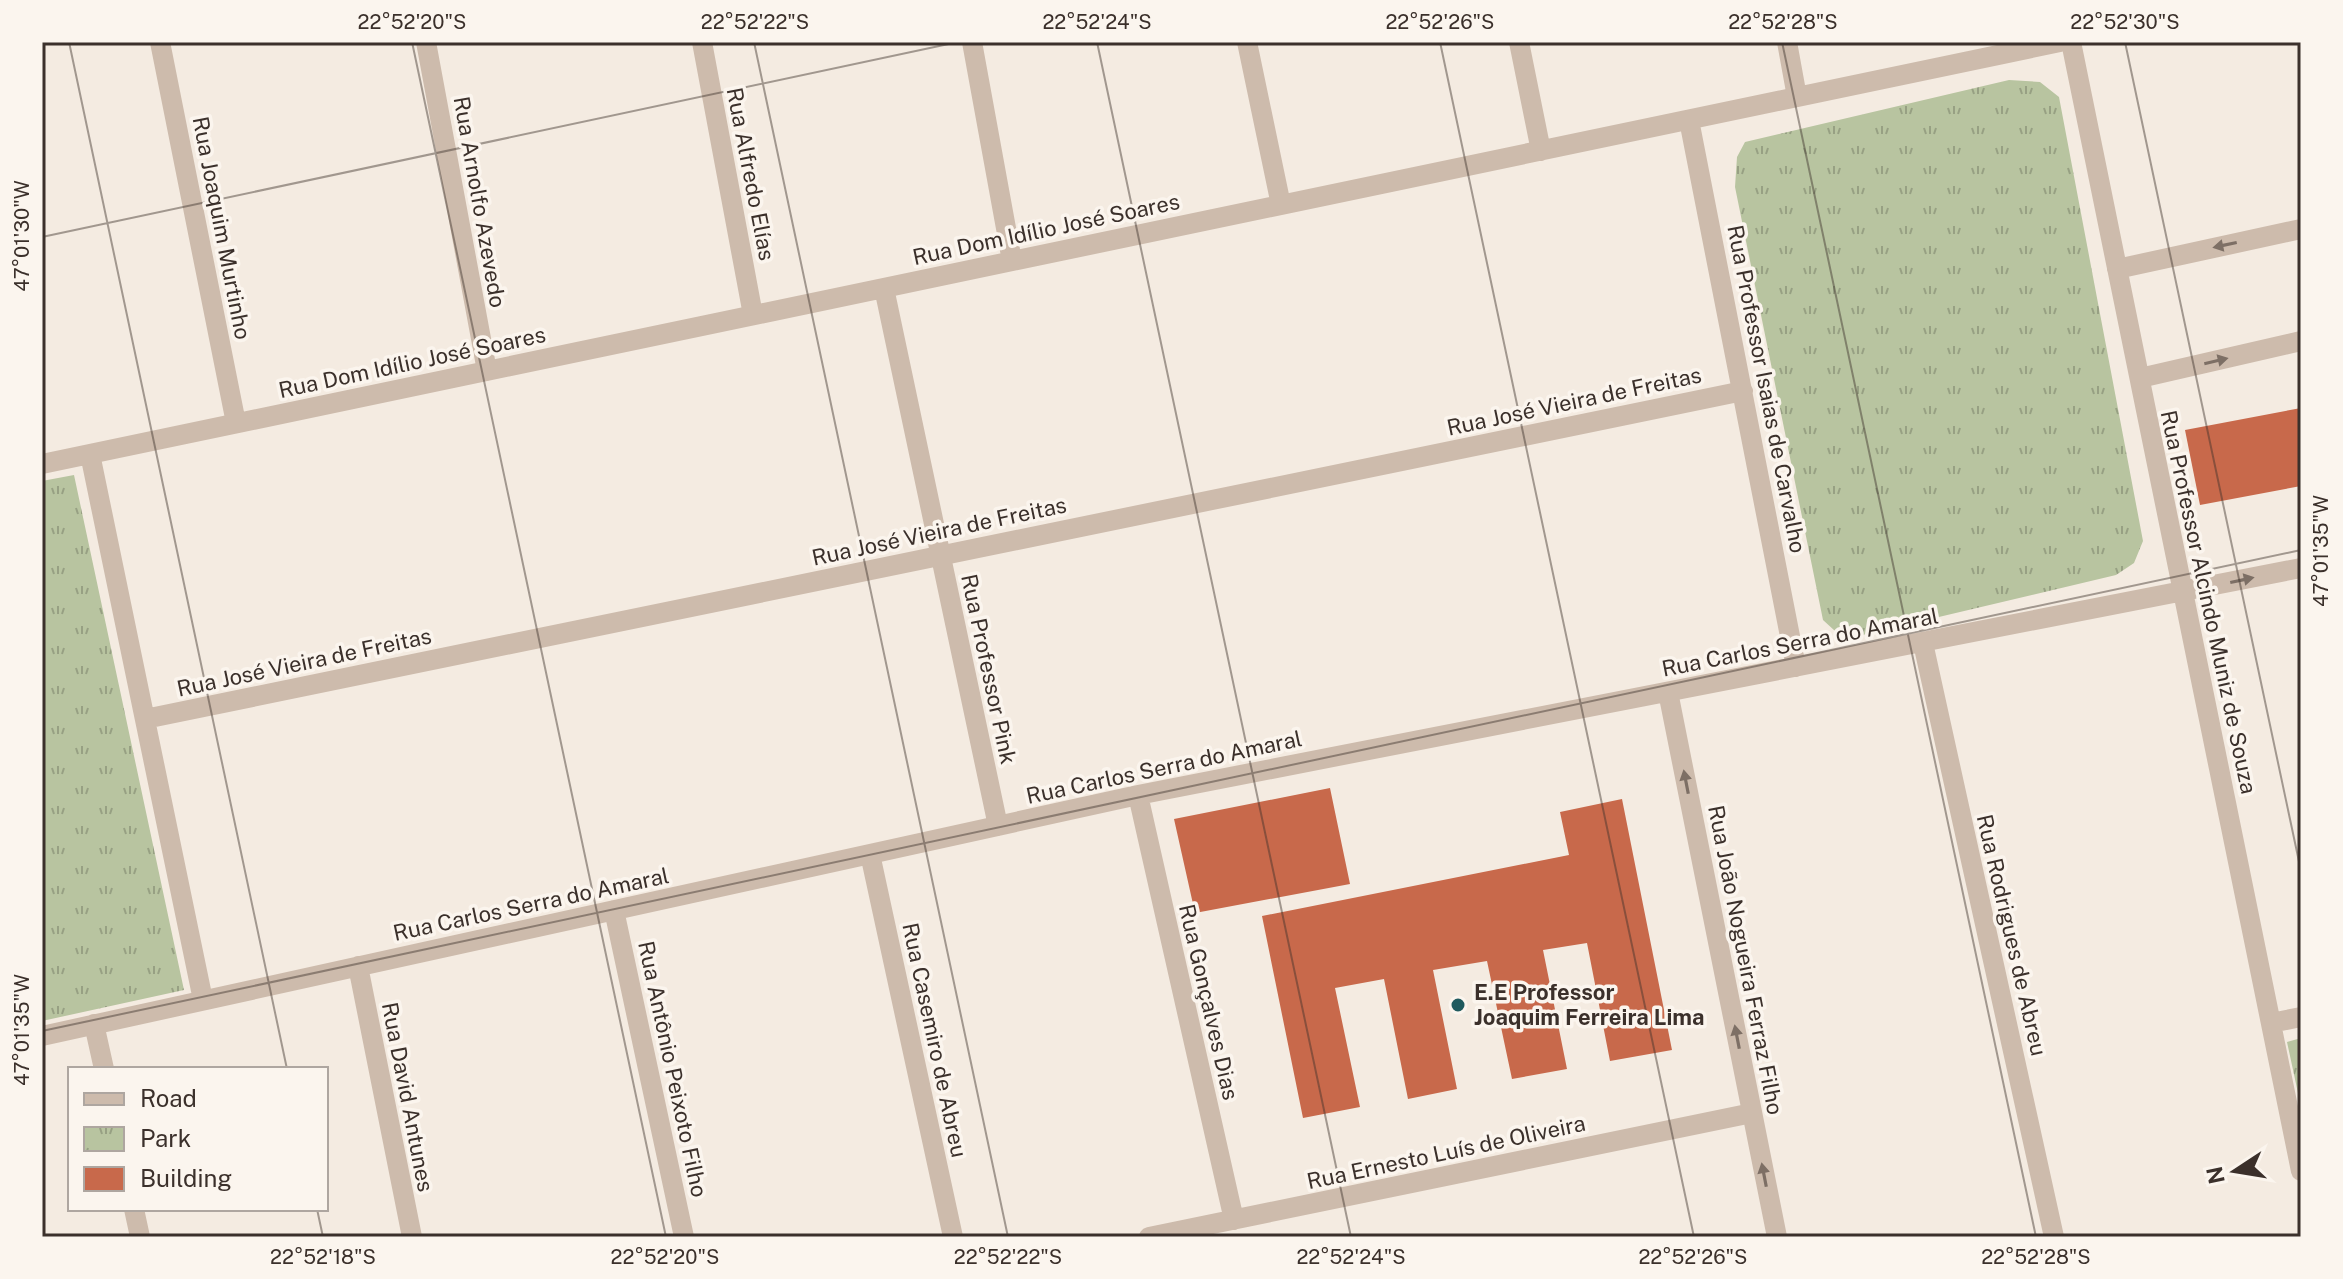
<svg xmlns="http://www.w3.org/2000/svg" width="2343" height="1279" font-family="'Public Sans',sans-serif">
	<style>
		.park { fill: url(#park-tufts) }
		.building { fill: #c8694b }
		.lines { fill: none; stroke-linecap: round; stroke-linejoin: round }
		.street { stroke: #cdbbac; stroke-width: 20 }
		.oneway { fill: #7d6f65 }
		.ticks { fill: none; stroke: #3b302b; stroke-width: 2; stroke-opacity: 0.45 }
		.poi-dot { fill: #1f5a5e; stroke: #fbf5ee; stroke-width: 3 }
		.labels { text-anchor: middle; stroke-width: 7; stroke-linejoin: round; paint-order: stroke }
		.street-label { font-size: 22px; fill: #3b302b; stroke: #fbf5ee }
		.poi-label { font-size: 22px; font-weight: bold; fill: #3b302b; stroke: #fbf5ee; text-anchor: start }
		.neatline { fill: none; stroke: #3b302b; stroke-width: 3 }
		.ticks-label { font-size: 20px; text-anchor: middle; fill: #3b302b }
	</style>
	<defs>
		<pattern id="park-tufts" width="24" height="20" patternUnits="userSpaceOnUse" patternTransform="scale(2)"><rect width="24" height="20" fill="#b8c4a0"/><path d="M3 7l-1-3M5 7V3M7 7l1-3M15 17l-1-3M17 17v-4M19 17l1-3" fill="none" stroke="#97a083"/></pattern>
	</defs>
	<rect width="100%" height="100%" fill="#f4ebe1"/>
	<path class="park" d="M2009 80 2040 82 2059 97 2143 541 2134 563 2116 575 1850 638 1835 631 1823 620 1735 187 1737 157 1745 142Z
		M74 475 184 990 42 1021V481Z
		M2301 1038V1107L2287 1042Z"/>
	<path class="building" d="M2301 408V486L2200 505 2185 430Z
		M1330 788 1350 884 1195 913 1174 819Z
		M1622 799 1672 1050 1610 1061 1587 943 1543 950 1567 1069 1512 1079 1487 961 1433 970 1457 1089 1408 1099 1384 979 1335 988 1360 1107 1303 1118 1262 916 1569 855 1560 812Z"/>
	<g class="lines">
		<path class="street" d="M160 42 236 423
			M426 42 487 371
			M702 42 753 315
			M972 42 1012 261
			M1247 42 1281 205
			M1519 42 1541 151
			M1787 42 1797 97
			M2071 42 2301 1171
			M1689 120 1796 667
			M2117 269 2301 229
			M884 288 998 826
			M2140 378 2301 341
			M90 454 203 1000
			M42 464 2060 42
			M1923 643 2054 1237
			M1668 692 1777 1237
			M145 719 1743 391
			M1138 795 1234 1220
			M870 854 953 1237
			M614 910 684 1237
			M358 966 412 1237
			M2271 1023 2301 1017
			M94 1024 104 1069
			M42 1036 1138 795 2301 568
			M134 1209 140 1237
			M1149 1237 1752 1113"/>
	</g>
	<defs><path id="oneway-solid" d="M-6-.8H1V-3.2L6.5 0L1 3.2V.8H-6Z" transform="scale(2)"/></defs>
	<g class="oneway">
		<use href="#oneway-solid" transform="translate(2225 245) rotate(168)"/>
		<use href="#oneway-solid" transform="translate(2216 361) rotate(-13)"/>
		<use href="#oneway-solid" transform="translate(2242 580) rotate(-12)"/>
		<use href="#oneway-solid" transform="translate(1686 782) rotate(-101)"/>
		<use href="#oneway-solid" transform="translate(1737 1037) rotate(-101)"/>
		<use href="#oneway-solid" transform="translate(1764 1175) rotate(-101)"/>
	</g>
	<path class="ticks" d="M69 42 287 1069M412 42 666 1237M754 42 1008 1237M1097 42 1351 1237M1440 42 1694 1237M1782 42 2036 1237M2125 42 2301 871M42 237 958 42M42 1031 2301 550M317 1209 323 1237"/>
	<circle class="poi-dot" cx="1458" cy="1005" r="8"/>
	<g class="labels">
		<g class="street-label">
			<text transform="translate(751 174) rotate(79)" y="8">Rua Alfredo Elías</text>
			<text transform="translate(480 202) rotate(80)" y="8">Rua Arnolfo Azevedo</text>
			<text transform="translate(222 228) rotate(79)" y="8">Rua Joaquim Murtinho</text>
			<text transform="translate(1046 229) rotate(-12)" y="8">Rua Dom Idílio José Soares</text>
			<text transform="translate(412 362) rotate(-12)" y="8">Rua Dom Idílio José Soares</text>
			<text transform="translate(1767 389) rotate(79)" y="8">Rua Professor Isaias de Carvalho</text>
			<text transform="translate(1574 401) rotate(-12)" y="8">Rua José Vieira de Freitas</text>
			<text transform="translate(939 531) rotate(-12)" y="8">Rua José Vieira de Freitas</text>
			<text transform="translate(2209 602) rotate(78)" y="8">Rua Professor Alcindo Muniz de Souza</text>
			<text transform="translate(1800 642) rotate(-11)" y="8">Rua Carlos Serra do Amaral</text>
			<text transform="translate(304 662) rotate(-12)" y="8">Rua José Vieira de Freitas</text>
			<text transform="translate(989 669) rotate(78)" y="8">Rua Professor Pink</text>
			<text transform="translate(1164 767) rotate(-12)" y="8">Rua Carlos Serra do Amaral</text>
			<text transform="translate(531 904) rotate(-12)" y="8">Rua Carlos Serra do Amaral</text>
			<text transform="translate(2012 935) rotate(77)" y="8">Rua Rodrigues de Abreu</text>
			<text transform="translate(1746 960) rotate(79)" y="8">Rua João Nogueira Ferraz Filho</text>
			<text transform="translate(1209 1002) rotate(77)" y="8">Rua Gonçalves Dias</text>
			<text transform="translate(935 1040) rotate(78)" y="8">Rua Casemiro de Abreu</text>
			<text transform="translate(673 1069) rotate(78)" y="8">Rua Antônio Peixoto Filho</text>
			<text transform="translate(408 1097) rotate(79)" y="8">Rua David Antunes</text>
			<text transform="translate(1446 1152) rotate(-12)" y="8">Rua Ernesto Luís de Oliveira</text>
		</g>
		<g class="poi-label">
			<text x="1474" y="1000">E.E Professor<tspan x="1474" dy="25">Joaquim Ferreira Lima</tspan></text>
		</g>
	</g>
	<rect width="2343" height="1279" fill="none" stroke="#fbf5ee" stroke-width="88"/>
	<rect x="68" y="1067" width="260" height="144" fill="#fbf5ee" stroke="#aea6a0" stroke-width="2"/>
	<rect x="84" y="1093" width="40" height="12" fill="#cdbbac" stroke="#aea6a0" stroke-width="2"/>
	<text x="140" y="1107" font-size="24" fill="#3b302b">Road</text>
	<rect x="84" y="1127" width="40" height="24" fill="url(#park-tufts)" stroke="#aea6a0" stroke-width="2"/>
	<text x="140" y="1147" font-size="24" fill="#3b302b">Park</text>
	<rect x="84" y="1167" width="40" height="24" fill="#c8694b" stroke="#aea6a0" stroke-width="2"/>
	<text x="140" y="1187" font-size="24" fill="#3b302b">Building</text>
	<g transform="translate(2235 1171) rotate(258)" stroke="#fbf5ee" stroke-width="6" paint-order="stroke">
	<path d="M0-6L14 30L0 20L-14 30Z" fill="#3b302b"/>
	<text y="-12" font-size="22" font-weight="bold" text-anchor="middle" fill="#3b302b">N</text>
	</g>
	<rect x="44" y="44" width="2255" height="1191" class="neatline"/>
	<g class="ticks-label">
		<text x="412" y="29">22°52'20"S</text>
		<text x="755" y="29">22°52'22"S</text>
		<text x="1097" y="29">22°52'24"S</text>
		<text x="1440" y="29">22°52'26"S</text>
		<text x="1783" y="29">22°52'28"S</text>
		<text x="2125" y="29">22°52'30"S</text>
		<text transform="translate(22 236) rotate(-90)" y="7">47°01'30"W</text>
		<text transform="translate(2321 551) rotate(-90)" y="7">47°01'35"W</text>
		<text transform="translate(22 1030) rotate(-90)" y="7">47°01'35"W</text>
		<text x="323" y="1264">22°52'18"S</text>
		<text x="665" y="1264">22°52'20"S</text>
		<text x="1008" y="1264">22°52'22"S</text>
		<text x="1351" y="1264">22°52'24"S</text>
		<text x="1693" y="1264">22°52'26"S</text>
		<text x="2036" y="1264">22°52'28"S</text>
	</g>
</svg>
